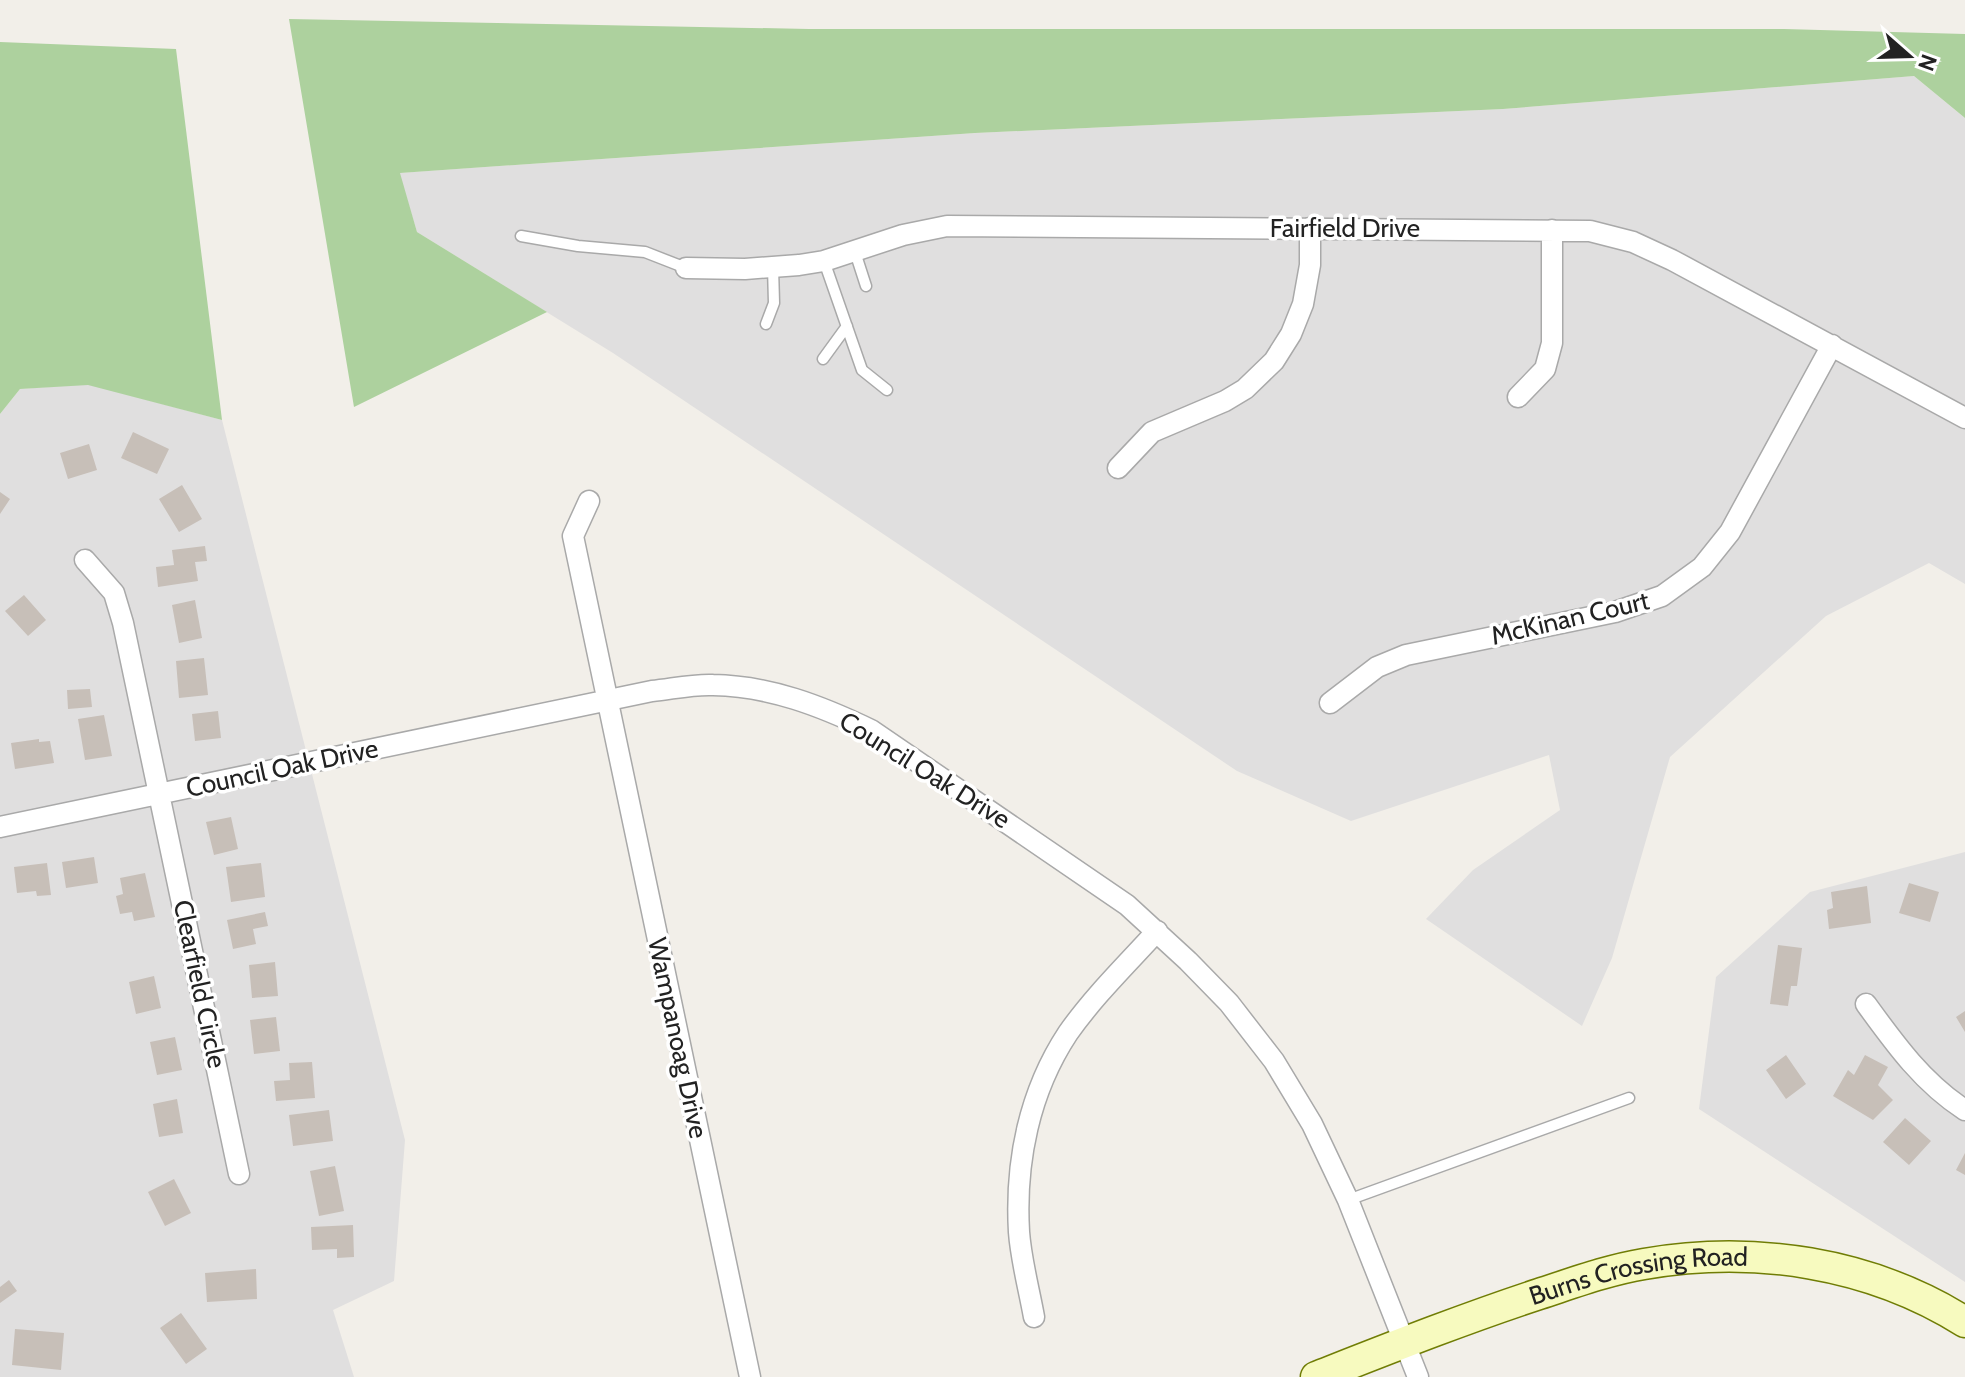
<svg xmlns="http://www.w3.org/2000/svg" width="1965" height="1377" font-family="Cabin,sans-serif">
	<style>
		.residential { fill: #e0dfdf }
		.forest { fill: #add19e }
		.building { fill: #c7bfb8 }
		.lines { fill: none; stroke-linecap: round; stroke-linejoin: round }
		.lane-casing { stroke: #a9a9a9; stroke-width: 13 }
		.street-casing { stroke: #a9a9a9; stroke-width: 23 }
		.secondary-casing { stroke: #707d05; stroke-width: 33 }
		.lane { stroke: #fff; stroke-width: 10 }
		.street { stroke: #fff; stroke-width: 20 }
		.secondary { stroke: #f7fabf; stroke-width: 30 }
		.labels { text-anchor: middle; stroke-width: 7; stroke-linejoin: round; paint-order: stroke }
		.street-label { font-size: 26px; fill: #222; stroke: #fff }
	</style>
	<rect width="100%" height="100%" fill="#f2efe9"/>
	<path class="residential" d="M1914 76 1965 118V584L1929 563 1826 616 1670 757 1612 958 1582 1026 1426 919 1473 870 1560 810 1549 755 1351 821 1237 771 613 353 417 232 399 173 975 133 1503 109Z
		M88 384 222 420 405 1140 394 1281 333 1310 354 1377H0V414L20 389Z
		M1965 852V1282L1699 1109 1716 977 1810 892Z"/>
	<path class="forest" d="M289 19 809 29H1784L1965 34V118L1914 76 1503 109 975 133 400 173 417 232 547 312 354 407Z
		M0 42 176 49 222 420 88 385 20 389 0 414Z"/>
	<path class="building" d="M133 432 169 449 157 474 121 458Z
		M89 444 97 470 68 479 60 453Z
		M182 485 202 519 179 532 159 499Z
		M0 492 10 499 0 514Z
		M205 546 207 561 195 562 198 581 158 587 156 567 174 565 172 550Z
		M24 595 46 620 28 636 5 611Z
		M195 600 202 638 179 643 172 605Z
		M204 658 208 695 179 698 176 661Z
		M90 689 92 707 68 709 67 690Z
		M218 711 221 738 195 741 192 714Z
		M104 715 112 756 85 760 78 719Z
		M39 739V742L50 741 54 763 15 769 11 743Z
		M231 817 238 849 214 855 206 822Z
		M94 857 98 883 66 888 62 862Z
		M47 863 51 895 37 896 36 891 17 893 14 867Z
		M261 863 265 897 231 902 226 867Z
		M145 873 155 917 134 921 132 912 120 914 116 896 123 894 120 878Z
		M1909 883 1939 892 1930 922 1899 913Z
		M1867 886 1871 923 1829 929 1827 910 1833 908 1831 892Z
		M265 912 268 926 253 929 256 944 233 949 227 920Z
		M1778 945 1802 948 1797 986H1791L1788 1006 1770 1004Z
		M275 962 278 996 252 998 249 965Z
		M154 976 161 1008 136 1014 129 982Z
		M1965 1011V1032L1956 1017Z
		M276 1017 280 1051 254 1054 250 1020Z
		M175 1037 182 1070 157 1075 150 1042Z
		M1786 1055 1806 1084 1786 1099 1766 1070Z
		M1865 1055 1888 1067 1878 1085 1893 1100 1873 1120 1833 1096 1848 1070 1854 1075Z
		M312 1062 315 1098 276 1101 274 1081 290 1080 289 1063Z
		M177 1099 183 1133 159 1137 153 1104Z
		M329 1110 333 1141 293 1146 289 1115Z
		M1905 1118 1931 1141 1909 1165 1883 1142Z
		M1965 1153V1175L1956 1170Z
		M335 1166 344 1211 319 1216 310 1171Z
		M174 1179 191 1213 165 1226 148 1192Z
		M353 1225 354 1257 337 1258V1249L312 1250 311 1227Z
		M256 1269 257 1299 207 1302 205 1273Z
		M9 1280 17 1291 0 1303V1287Z
		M181 1313 207 1349 186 1364 160 1328Z
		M15 1329 64 1333 61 1370 12 1365Z"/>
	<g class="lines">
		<g class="lane-casing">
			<path id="lane" d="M521 236 578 246 645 252 686 268
				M855 252 866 286
				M824 261 862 370 887 390
				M766 324 774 303 773 267
				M823 359 847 326
				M1348 1200 1629 1098"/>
		</g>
		<g class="street-casing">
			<path id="street" d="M686 268 745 269 799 265 824 261 903 235 947 226 1590 231 1633 242 1672 260 1965 418
				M1518 397 1545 369 1552 343V230
				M1118 468 1152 432 1225 401 1245 389 1274 361 1291 334 1303 304 1310 265V228
				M589 501 573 536 750 1377
				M85 560 114 593 123 623 239 1174
				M1330 703 1377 667 1406 655 1615 612 1662 596 1702 567 1730 532 1832 345
				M0 827 652 691C672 689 693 684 713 685 770 686 821 706 871 730L1127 905 1188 961 1229 1003 1274 1061 1312 1124 1348 1200 1418 1377
				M1866 1004C1895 1044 1923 1083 1965 1110
				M1034 1317C1029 1289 1021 1260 1019 1232 1015 1162 1029 1092 1068 1033 1094 996 1127 964 1157 931"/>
		</g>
		<g class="secondary-casing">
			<g id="secondary">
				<path id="s1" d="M1316 1377C1390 1348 1463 1319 1539 1294 1573 1283 1608 1270 1644 1264 1753 1245 1870 1262 1965 1322"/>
			</g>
		</g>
		<use href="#lane" class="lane"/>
		<use href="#street" class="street"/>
		<use href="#secondary" class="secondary"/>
	</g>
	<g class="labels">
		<g class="street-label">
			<text x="1345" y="237">Fairfield Drive</text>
			<text transform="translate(1570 618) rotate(-13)" y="9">McKinan Court</text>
			<text transform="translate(282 768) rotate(-12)" y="9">Council Oak Drive</text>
			<text transform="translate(925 770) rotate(32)" y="9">Council Oak Drive</text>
			<text transform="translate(200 984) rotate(78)" y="9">Clearfield Circle</text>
			<text transform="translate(678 1038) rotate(78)" y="9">Wampanoag Drive</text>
			<text dy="9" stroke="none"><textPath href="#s1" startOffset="340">Burns Crossing Road</textPath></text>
		</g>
	</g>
	<g transform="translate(1909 56) rotate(110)" stroke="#ffffff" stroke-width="6" paint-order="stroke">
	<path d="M0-6L14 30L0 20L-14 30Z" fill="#222222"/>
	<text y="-12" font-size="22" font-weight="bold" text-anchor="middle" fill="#222222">N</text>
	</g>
</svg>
